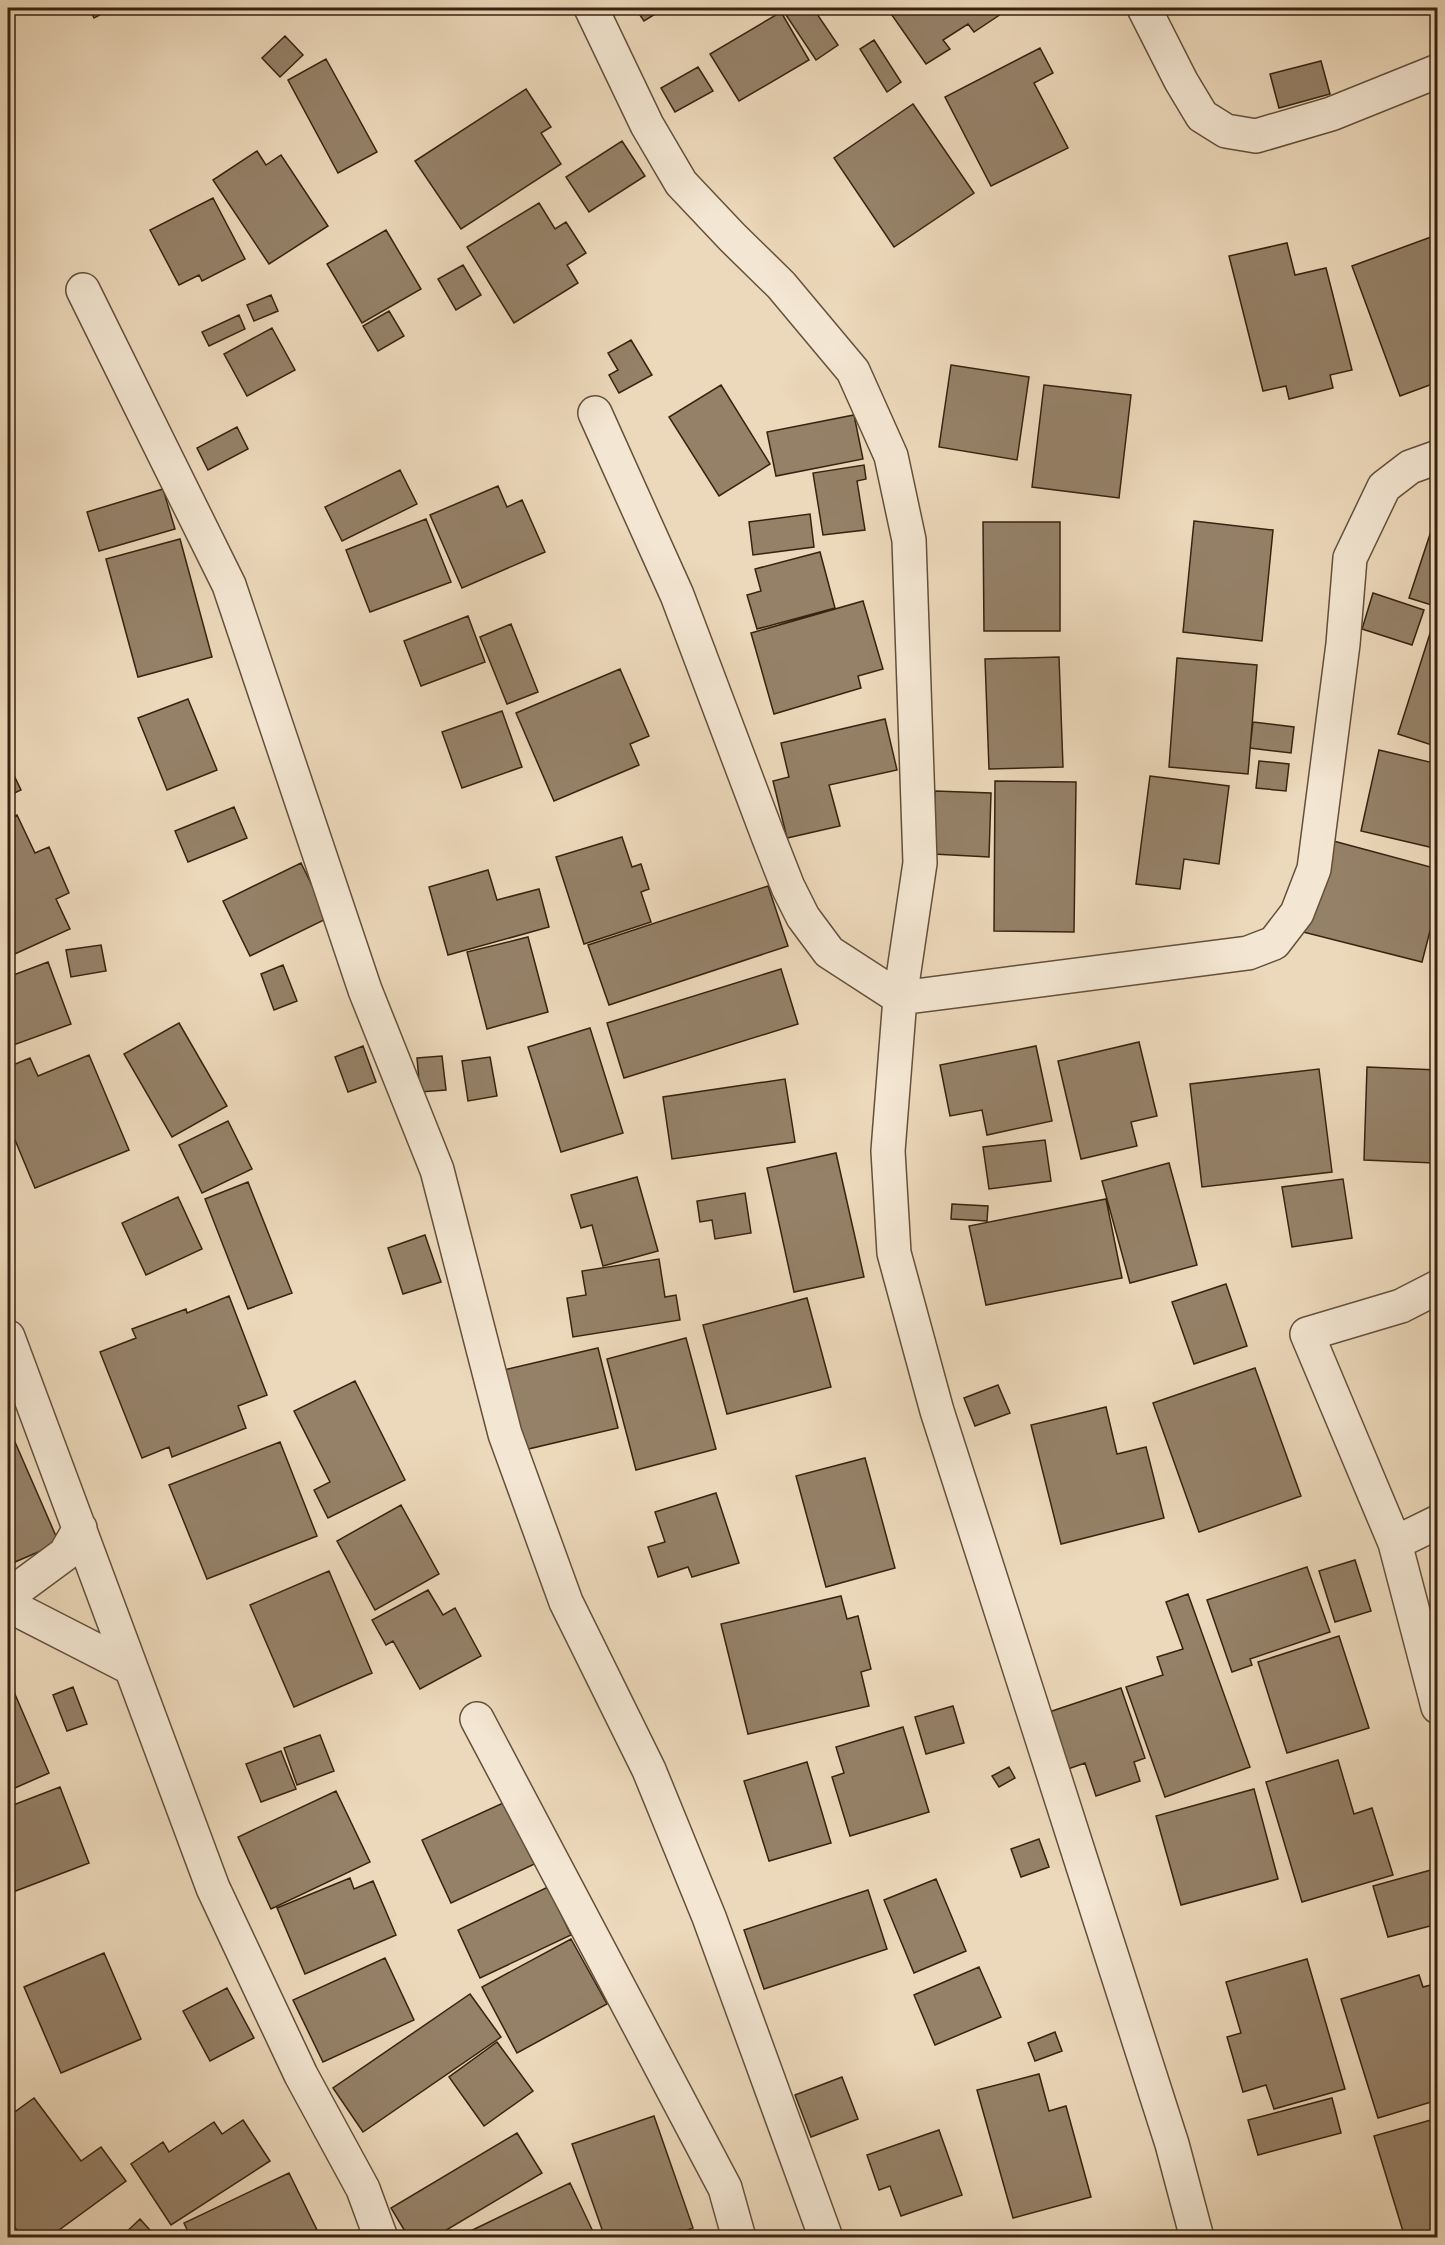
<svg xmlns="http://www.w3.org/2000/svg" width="1445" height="2245" font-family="'IM FELL French Canon',serif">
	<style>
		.building { fill: #958168; stroke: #372310; stroke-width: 1.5 }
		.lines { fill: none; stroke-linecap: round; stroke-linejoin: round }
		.street-casing { stroke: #64503a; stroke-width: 36 }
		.street { stroke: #f3e6d2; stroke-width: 33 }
	</style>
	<rect width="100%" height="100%" fill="#ecd8ba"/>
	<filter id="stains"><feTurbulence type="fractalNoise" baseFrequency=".00333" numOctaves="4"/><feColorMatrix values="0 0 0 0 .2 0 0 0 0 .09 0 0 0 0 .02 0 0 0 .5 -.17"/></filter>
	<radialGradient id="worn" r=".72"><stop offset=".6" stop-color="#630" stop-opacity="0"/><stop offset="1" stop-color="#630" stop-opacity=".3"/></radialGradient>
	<path class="building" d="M89 8H113L94 18Z
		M635 8H665L644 21Z
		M791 8H813L838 45 816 60 784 12Z
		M887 8H1010L974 32 968 24 943 40 950 49 926 64Z
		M781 12 809 60 739 101 710 54Z
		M285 36 303 55 280 77 262 58Z
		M874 40 901 82 887 92 860 49Z
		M1040 48 1053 73 1034 83 1068 148 991 186 945 97Z
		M326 59 377 152 338 173 288 80Z
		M1321 61 1330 94 1279 108 1270 74Z
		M698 67 713 91 675 112 661 88Z
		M526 89 551 127 541 133 561 164 461 229 415 161Z
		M913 104 974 193 894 247 834 158Z
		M622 141 645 176 589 212 566 177Z
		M257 151 266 165 281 155 328 226 269 264 213 180Z
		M213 198 245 259 202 281 199 275 179 285 150 230Z
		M539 203 555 229 566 222 586 253 567 265 578 283 514 323 467 247Z
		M386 230 421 289 362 323 327 264Z
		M1431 237 1438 254V382L1400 396 1352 266Z
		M1287 243 1295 275 1326 268 1352 370 1330 375 1333 388 1289 399 1286 386 1263 391 1229 256Z
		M463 265 481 295 456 310 438 279Z
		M271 295 278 311 254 321 247 305Z
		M389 311 404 336 378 351 363 326Z
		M239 315 245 329 209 346 202 332Z
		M272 328 295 370 247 396 224 354Z
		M631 340 652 375 619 393 609 375 618 370 608 353Z
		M951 365 1029 377 1017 460 939 447Z
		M721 385 770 464 719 496 669 417Z
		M1044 385 1131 395 1119 498 1032 487Z
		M854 415 863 459 776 476 767 432Z
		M237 427 248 449 208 470 197 448Z
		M864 465 866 479 857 481 865 530 823 535 813 473Z
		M400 470 417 504 342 541 325 507Z
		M498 486 507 507 522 500 545 552 462 588 430 515Z
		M163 489 175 529 99 551 87 512Z
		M1438 510V607L1409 598Z
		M810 514 814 547 753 555 749 522Z
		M426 519 451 582 370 612 346 550Z
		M1194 521 1273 530 1262 641 1183 632Z
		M983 522H1060V631H984Z
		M180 539 212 657 138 677 106 559Z
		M820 552 835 608 757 629 747 595 761 591 755 569Z
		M1373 593 1424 610 1412 645 1362 629Z
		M863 601 883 669 858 676 861 688 774 714 751 633Z
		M468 616 485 662 421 686 404 641Z
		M511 624 538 692 507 704 480 637Z
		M1432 627 1438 628V747L1398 734Z
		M1059 657 1063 767 989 769 985 659Z
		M1177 658 1257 665 1248 774 1169 767Z
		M620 669 649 736 630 744 639 765 554 801 516 713Z
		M188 699 217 770 167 790 138 718Z
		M502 711 522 767 462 788 442 732Z
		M885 719 897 770 829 785 840 826 787 838 773 781 789 777 781 743Z
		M1253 722 1294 727 1291 753 1250 748Z
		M1379 750 1438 764V849L1361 831Z
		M1259 761 1289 764 1286 791 1256 788Z
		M8 763 21 790 8 796Z
		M1150 776 1229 786 1219 864 1184 859 1180 889 1136 884Z
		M995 781 1076 782 1074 932 994 931Z
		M935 791 991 793 989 857 933 854Z
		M234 807 247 838 188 862 175 831Z
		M17 815 35 853 49 847 69 893 56 899 70 929 8 957V819Z
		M622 837 632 867 641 864 649 889 641 892 651 922 584 944 556 857Z
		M1326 839 1438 869V900L1422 962 1303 932Z
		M301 863 328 918 250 956 223 901Z
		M488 870 497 900 539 889 549 927 448 955 429 887Z
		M768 886 788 946 609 1005 588 945Z
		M528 937 548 1012 487 1029 467 952Z
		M101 945 106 971 71 977 66 950Z
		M48 962 71 1024 8 1047V977Z
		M283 965 297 1001 274 1010 261 974Z
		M781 969 798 1024 624 1078 607 1023Z
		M179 1023 227 1106 172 1137 124 1054Z
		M590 1028 623 1133 561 1152 528 1047Z
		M1139 1042 1157 1116 1131 1122 1137 1146 1081 1159 1058 1061Z
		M363 1046 376 1082 348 1092 335 1057Z
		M1036 1046 1052 1121 987 1135 982 1110 950 1116 940 1065Z
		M89 1055 129 1150 35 1188 8 1123V1067L30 1058 38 1076Z
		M442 1056 446 1090 420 1092 417 1058Z
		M490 1057 497 1096 468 1101 462 1061Z
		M1367 1067 1438 1070 1434 1163 1364 1160Z
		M1319 1069 1332 1172 1202 1187 1190 1084Z
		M785 1079 795 1142 672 1159 663 1097Z
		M228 1121 252 1169 202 1193 179 1145Z
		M1045 1140 1051 1181 989 1189 983 1147Z
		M836 1153 864 1277 794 1292 767 1168Z
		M1169 1163 1197 1265 1130 1283 1102 1181Z
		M637 1177 658 1251 603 1266 592 1225 581 1228 571 1195Z
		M1343 1179 1352 1238 1292 1247 1282 1187Z
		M248 1182 292 1293 248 1309 205 1199Z
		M745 1193 751 1233 715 1239 712 1220 700 1222 697 1201Z
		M178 1197 202 1249 146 1275 122 1223Z
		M1106 1199 1122 1278 986 1305 969 1226Z
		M952 1204 988 1206 987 1221 951 1219Z
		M425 1235 441 1282 403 1294 388 1248Z
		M659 1259 665 1297 676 1295 680 1320 573 1337 567 1298 586 1295 582 1271Z
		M1226 1284 1247 1346 1194 1364 1172 1302Z
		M229 1296 267 1395 238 1406 246 1428 172 1457 169 1447 142 1458 100 1352 136 1338 132 1329 186 1309 187 1313Z
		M807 1298 831 1387 727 1414 703 1325Z
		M686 1338 716 1449 636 1470 607 1359Z
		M598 1348 618 1428 524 1450 504 1370Z
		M1255 1368 1301 1496 1199 1532 1153 1403Z
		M355 1381 405 1480 328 1518 314 1490 330 1482 294 1411Z
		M998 1385 1010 1413 975 1426 964 1398Z
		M1106 1407 1117 1454 1146 1447 1164 1518 1061 1544 1031 1425Z
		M8 1426 59 1543 8 1565Z
		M280 1442 317 1536 207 1579 169 1485Z
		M865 1458 895 1568 826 1587 796 1476Z
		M716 1493 739 1563 692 1577 688 1567 658 1577 648 1547 665 1542 655 1512Z
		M401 1505 439 1574 375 1610 337 1541Z
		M1355 1560 1371 1611 1335 1622 1319 1571Z
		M1307 1567 1330 1632 1250 1659 1252 1665 1232 1672 1207 1600Z
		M329 1571 372 1673 294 1707 250 1605Z
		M428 1590 443 1615 455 1608 481 1656 420 1689 393 1641 386 1645 372 1620Z
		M1188 1594 1250 1767 1165 1797 1126 1687 1163 1675 1157 1657 1183 1649 1166 1602Z
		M841 1596 847 1619 858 1616 871 1669 861 1672 869 1706 748 1734 721 1624Z
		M1339 1636 1369 1728 1287 1753 1258 1662Z
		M73 1687 87 1724 67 1731 53 1695Z
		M1121 1688 1145 1758 1134 1762 1140 1781 1096 1796 1085 1763 1068 1769 1049 1712Z
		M14 1692 49 1773 8 1791V1695Z
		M953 1706 964 1743 926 1754 915 1717Z
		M903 1727 929 1812 850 1836 832 1777 844 1773 836 1747Z
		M320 1735 334 1771 297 1785 284 1748Z
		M281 1751 296 1789 261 1802 246 1764Z
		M1338 1760 1354 1814 1372 1808 1393 1875 1302 1902 1266 1782Z
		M807 1762 831 1843 769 1861 744 1781Z
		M1009 1767 1015 1778 999 1787 992 1776Z
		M60 1787 89 1863 13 1892 8 1879V1807Z
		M1254 1789 1278 1879 1181 1905 1156 1816Z
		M336 1791 370 1862 271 1909 238 1837Z
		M512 1799 541 1861 451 1903 422 1840Z
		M1039 1839 1049 1867 1021 1877 1011 1849Z
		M1438 1868V1924L1388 1937 1373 1886Z
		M350 1878 354 1889 373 1881 396 1935 305 1974 277 1908Z
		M936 1879 966 1951 914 1973 884 1900Z
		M548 1887 571 1935 480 1978 458 1930Z
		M868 1890 887 1949 764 1989 744 1930Z
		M571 1939 607 2004 517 2053 482 1987Z
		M104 1953 141 2039 61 2073 24 1987Z
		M385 1958 414 2020 323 2062 293 2000Z
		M1307 1959 1345 2089 1274 2109 1266 2085 1243 2092 1227 2037 1241 2033 1226 1982Z
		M979 1967 1001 2017 935 2045 914 1995Z
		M1419 1975 1423 1987 1438 1983V2100L1378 2118 1341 1999Z
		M227 1988 254 2038 210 2061 183 2011Z
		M470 1994 501 2037 363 2132 333 2088Z
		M1055 2032 1062 2051 1035 2061 1028 2043Z
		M497 2042 533 2091 484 2126 449 2077Z
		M1039 2074 1049 2111 1066 2106 1091 2197 1013 2218 977 2090Z
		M842 2077 858 2119 811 2137 795 2095Z
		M34 2098 81 2161 101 2147 126 2181 48 2238H22L8 2217V2117Z
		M1332 2098 1341 2133 1258 2155 1248 2120Z
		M654 2116 693 2228 666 2238H605L572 2144Z
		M1438 2118V2238H1405L1374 2136Z
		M243 2120 270 2161 171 2225 131 2164 163 2142 169 2152 214 2122 222 2134Z
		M939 2130 962 2195 901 2216 890 2186 879 2190 867 2155Z
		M517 2133 542 2173 433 2238H409L391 2208Z
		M289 2173 321 2238H191L184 2223Z
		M570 2183 596 2238H456Z
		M140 2219 157 2238H120Z"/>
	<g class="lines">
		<g class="street-casing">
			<path id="street" d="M591 8 647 125 681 183 732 237 781 285 853 371 891 456 909 540 920 863 900 998 888 1151 894 1253 937 1411 1172 2144 1197 2238
				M1144 8 1181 81 1202 116 1226 131 1256 136 1331 114 1438 71
				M83 290 229 585 365 990 437 1170 505 1434 566 1602 649 1770 709 1917 826 2238
				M595 413 677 595 768 836 788 887 803 917 829 952 900 998 1248 953 1274 943 1297 913 1314 869 1343 644 1350 558 1384 487 1410 467 1438 457
				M1438 1287 1401 1306 1307 1334 1395 1543 1438 1707
				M8 1337 213 1888 301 2075 363 2189 381 2238
				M1395 1543 1438 1522
				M8 1596 65 1554 80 1528
				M8 1605 129 1667
				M477 1719 725 2188 739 2238"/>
		</g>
		<use href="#street" class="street"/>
	</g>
	<rect width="1445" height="2245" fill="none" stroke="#ecd8ba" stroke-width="30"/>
	<rect x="9" y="9" width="1427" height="2227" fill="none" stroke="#372310" stroke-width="3"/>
	<rect x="15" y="15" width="1415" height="2215" fill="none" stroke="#372310" stroke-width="1.5"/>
	<rect width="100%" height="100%" filter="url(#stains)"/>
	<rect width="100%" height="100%" fill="url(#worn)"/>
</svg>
